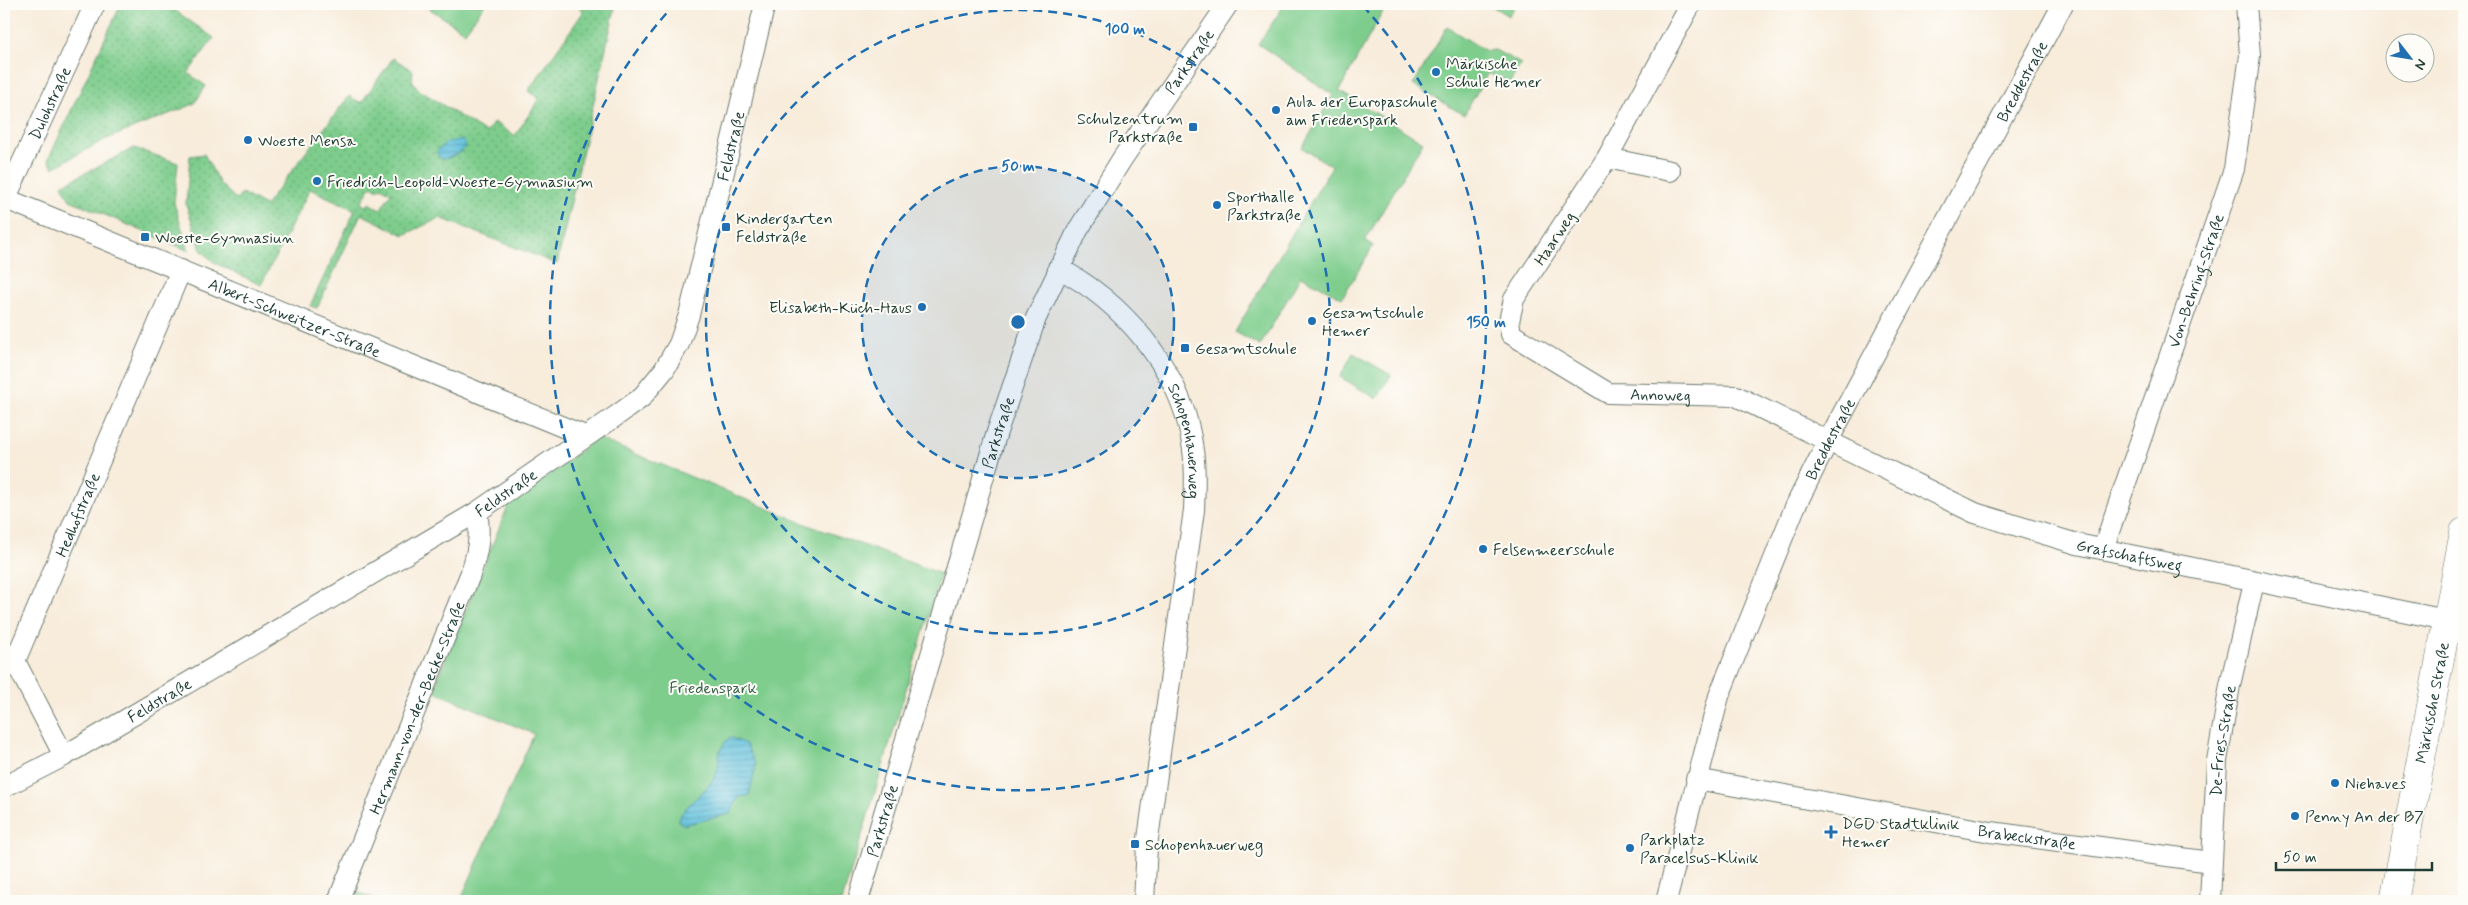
<svg xmlns="http://www.w3.org/2000/svg" width="2468" height="905" font-family="Mynerve,sans-serif">
	<style>
		.grass { fill: url(#grass-dots); stroke: #4e8560; fill-rule: evenodd }
		.park { fill: #7ecd8d; stroke: #4e8560 }
		.water { fill: url(#water-rules); stroke: #3e7e88 }
		.lines { fill: none; stroke-linecap: round; stroke-linejoin: round }
		.street-casing { stroke: #6b7a6e; stroke-width: 22 }
		.primary-casing { stroke: #6b7a6e; stroke-width: 29 }
		.street { stroke: #fff; stroke-width: 20 }
		.primary { stroke: #fff; stroke-width: 28 }
		.ring { fill: none; stroke: #1f6fb2; stroke-width: 2.5; stroke-dasharray: 9 6 }
		.poi-dot { fill: #1f6fb2; stroke: #fdfcf7; stroke-width: 2 }
		.labels { text-anchor: middle; stroke-width: 4; stroke-linejoin: round; paint-order: stroke }
		.street-label { font-size: 16px; fill: #1f3d34; stroke: #fdfcf7 }
		.poi-label { font-size: 16px; fill: #1f3d34; stroke: #fdfcf7; text-anchor: start }
		.park-label { font-size: 16px; fill: #37614a; stroke: #fdfcf7 }
		.centre { fill: #1f6fb2; stroke: #fdfcf7; stroke-width: 2.5 }
		.ring-label { font-size: 15px; text-anchor: middle; font-weight: bold; fill: #1f6fb2; stroke: #fdfcf7; stroke-width: 4; stroke-linejoin: round; paint-order: stroke }
	</style>
	<defs>
		<pattern id="grass-dots" width="8" height="8" patternUnits="userSpaceOnUse" patternTransform="scale(1.25)"><rect width="8" height="8" fill="#7ecd8d"/><path d="M2 2h.1M6 6h.1" fill="none" stroke="#67a874" stroke-width="1.8" stroke-linecap="round"/></pattern>
		<pattern id="water-rules" width="6" height="5" patternUnits="userSpaceOnUse" patternTransform="scale(1.25)"><rect width="6" height="5" fill="#5ec0dd"/><path d="M0 2.5h6" fill="none" stroke="#4d9db4"/></pattern>
	</defs>
	<rect width="100%" height="100%" fill="#fdfcf7"/>
	<filter id="ink" filterUnits="userSpaceOnUse"><feTurbulence type="fractalNoise" baseFrequency=".02" numOctaves="2"/><feDisplacementMap in="SourceGraphic" scale="10" xChannelSelector="R" yChannelSelector="G"/><feConvolveMatrix kernelMatrix="1 2 1 2 8 2 1 2 1" color-interpolation-filters="sRGB"/></filter>
	<filter id="wash" filterUnits="userSpaceOnUse"><feTurbulence type="fractalNoise" baseFrequency=".0096" numOctaves="4" result="noise"/><feDisplacementMap in="SourceGraphic" scale="20" xChannelSelector="R" yChannelSelector="G"/><feGaussianBlur stdDeviation="1.12" result="paint"/><feColorMatrix in="noise" values="0 0 0 0 0 0 0 0 0 0 0 0 0 0 0 0 0 1.4 0 .05"/><feComposite in="paint" operator="in"/></filter>
	<g filter="url(#wash)">
		<rect width="100%" height="100%" fill="#f8ecdb"/>
		<path class="grass" d="M121 4H166L214 38 188 73 206 86 194 104 104 140 53 168 48 160Z
			M575 4H616L557 264 440 218 404 235 361 214 317 308 310 306 355 210 310 189 261 285 215 263 201 250 186 204 190 156 204 154 220 184 237 200 242 193 265 206 349 96 361 103 393 58 413 71 412 80 418 89 486 133 494 122 515 136 539 99 528 91 533 84 584 11ZM371 186 378 190 381 187 391 193 380 210 369 203 367 207 361 203Z
			M134 148 178 163 174 203 189 251 70 200 62 185Z"/>
		<path class="park" d="M433 4H485L465 32 430 9Z
			M1285 4H1387L1339 91 1423 142 1365 241 1373 246 1342 298 1301 276 1260 346 1235 332 1332 166 1302 148 1333 95 1258 44Z
			M1489 4H1516L1508 16Z
			M1447 27 1486 51 1495 50 1521 64 1509 84 1488 73 1464 115 1413 85Z
			M1353 353 1391 375 1377 399 1340 377Z
			M597 438 808 525 941 574 842 901H460L534 734 433 691 508 506Z
			M357 892 382 901H354Z"/>
		<path class="water" d="M463 140 466 146C462 153 450 159 441 159L436 152 447 142Z
			M730 737 746 744 756 765 749 796 739 797 730 814 684 825 678 821C684 803 706 794 715 776 723 757 713 754 730 737Z"/>
	</g>
	<g filter="url(#ink)">
		<g class="lines">
			<g class="street-casing">
				<g id="street">
					<path id="s1" d="M1691 4 1607 158 1514 299 1509 321 1511 334 1608 393 1736 396 1975 513 2077 544 2446 620"/>
					<path d="M1607 158 1670 171"/>
					<path id="s2" d="M6 199 585 436"/>
					<path id="s3" d="M4 202 95 4"/>
					<path id="s4" d="M1058 268C1120 300 1179 367 1191 438 1196 462 1195 486 1194 510L1147 846 1144 901"/>
					<path id="s5" d="M2103 549 2234 169 2250 55 2246 4"/>
					<path id="s6" d="M64 756 15 661 181 270"/>
					<path id="s7" d="M1696 779 1991 832 2211 862"/>
					<path id="s8" d="M4 787 64 756 477 512 616 416 641 398 664 370 679 344 689 315 765 4"/>
					<path id="s9" d="M338 901 470 575C478 552 481 535 477 512"/>
					<path id="s10" d="M858 901 997 432 1036 318 1078 230 1122 159 1228 4"/>
					<path id="s11" d="M1666 901 1719 696 1795 507 1828 441 2063 4"/>
					<path id="s12" d="M2210 901 2217 761 2230 685 2254 582"/>
				</g>
			</g>
			<g class="primary-casing">
				<g id="primary">
					<path id="s13" d="M2394 901 2464 532"/>
				</g>
			</g>
			<use href="#street" class="street"/>
			<use href="#primary" class="primary"/>
		</g>
	</g>
	<circle cx="1018" cy="322" r="156" fill="#1f6fb2" fill-opacity=".12"/>
	<g class="ring">
		<circle cx="1018" cy="322" r="156"/>
		<circle cx="1018" cy="322" r="312"/>
		<path d="M1363 6A468 468 0 1 1 673 6"/>
	</g>
	<g class="poi-dot">
		<circle cx="1436" cy="72" r="5"/>
		<circle cx="1276" cy="110" r="5"/>
		<rect x="1188" y="122" width="10" height="10" rx="2.5"/>
		<circle cx="248" cy="140" r="5"/>
		<circle cx="317" cy="181" r="5"/>
		<circle cx="1217" cy="205" r="5"/>
		<rect x="721" y="222" width="10" height="10" rx="2.5"/>
		<rect x="140" y="232" width="10" height="10" rx="2.5"/>
		<circle cx="922" cy="307" r="5"/>
		<circle cx="1312" cy="321" r="5"/>
		<rect x="1180" y="343" width="10" height="10" rx="2.5"/>
		<circle cx="1483" cy="549" r="5"/>
		<circle cx="2335" cy="783" r="5"/>
		<circle cx="2295" cy="816" r="5"/>
		<path d="M1828.5 824.5h5v5h5v5h-5v5h-5v-5h-5v-5h5z"/>
		<rect x="1130" y="839" width="10" height="10" rx="2.5"/>
		<circle cx="1630" cy="848" r="5"/>
	</g>
	<g class="labels">
		<g class="street-label">
			<text dy="6" stroke="none"><textPath href="#s10" startOffset="909">Parkstraße</textPath></text>
			<text dy="6" stroke="none"><textPath href="#s11" startOffset="898">Breddestraße</textPath></text>
			<text dy="6" stroke="none"><textPath href="#s3" startOffset="109">Dulohstraße</textPath></text>
			<text dy="6" stroke="none"><textPath href="#s8" startOffset="1018">Feldstraße</textPath></text>
			<text transform="translate(1554 238) rotate(-57)" y="6">Haarweg</text>
			<text dy="6" stroke="none"><textPath href="#s5" startOffset="284">Von-Behring-Straße</textPath></text>
			<text dy="6" stroke="none"><textPath href="#s2" startOffset="312">Albert-Schweitzer-Straße</textPath></text>
			<text dy="6" stroke="none"><textPath href="#s1" startOffset="546">Annoweg</textPath></text>
			<text dy="6" stroke="none"><textPath href="#s10" startOffset="489">Parkstraße</textPath></text>
			<text dy="6" stroke="none"><textPath href="#s11" startOffset="492">Breddestraße</textPath></text>
			<text dy="6" stroke="none"><textPath href="#s4" startOffset="225">Schopenhauerweg</textPath></text>
			<text dy="6" stroke="none"><textPath href="#s8" startOffset="582">Feldstraße</textPath></text>
			<text dy="6" stroke="none"><textPath href="#s6" startOffset="266">Hedhofstraße</textPath></text>
			<text dy="6" stroke="none"><textPath href="#s1" startOffset="1048">Grafschaftsweg</textPath></text>
			<text dy="6" stroke="none"><textPath href="#s8" startOffset="178">Feldstraße</textPath></text>
			<text dy="6" stroke="none"><textPath href="#s13" startOffset="202">Märkische Straße</textPath></text>
			<text dy="6" stroke="none"><textPath href="#s9" startOffset="209">Hermann-von-der-Becke-Straße</textPath></text>
			<text dy="6" stroke="none"><textPath href="#s12" startOffset="161">De-Fries-Straße</textPath></text>
			<text dy="6" stroke="none"><textPath href="#s10" startOffset="84">Parkstraße</textPath></text>
			<text dy="6" stroke="none"><textPath href="#s7" startOffset="336">Brabeckstraße</textPath></text>
		</g>
		<g class="poi-label">
			<text x="1446" y="69">Märkische<tspan x="1446" dy="18">Schule Hemer</tspan></text>
			<text x="1286" y="107">Aula der Europaschule<tspan x="1286" dy="18">am Friedenspark</tspan></text>
			<text x="1183" y="124" text-anchor="end">Schulzentrum<tspan x="1183" dy="18">Parkstraße</tspan></text>
			<text x="258" y="146">Woeste Mensa</text>
			<text x="327" y="187">Friedrich-Leopold-Woeste-Gymnasium</text>
			<text x="1227" y="202">Sporthalle<tspan x="1227" dy="18">Parkstraße</tspan></text>
			<text x="736" y="224">Kindergarten<tspan x="736" dy="18">Feldstraße</tspan></text>
			<text x="155" y="243">Woeste-Gymnasiun</text>
			<text x="912" y="313" text-anchor="end">Elisabeth-Küch-Haus</text>
			<text x="1322" y="318">Gesamtschule<tspan x="1322" dy="18">Hemer</tspan></text>
			<text x="1195" y="354">Gesamtschule</text>
			<text x="1493" y="555">Felsenmeerschule</text>
			<text x="2345" y="789">Niehaves</text>
			<text x="2305" y="822">Penny An der B7</text>
			<text x="1842" y="829">DGD Stadtklinik<tspan x="1842" dy="18">Hemer</tspan></text>
			<text x="1640" y="845">Parkplatz<tspan x="1640" dy="18">Paracelsus-Klinik</tspan></text>
			<text x="1145" y="850">Schopenhauerweg</text>
		</g>
		<g class="park-label">
			<text x="713" y="693">Friedenspark</text>
		</g>
	</g>
	<circle cx="1018" cy="322" r="8" class="centre"/>
	<g class="ring-label">
		<text x="1125" y="34">100 m</text>
		<text x="1018" y="171">50 m</text>
		<text x="1486" y="327">150 m</text>
	</g>
	<rect width="2468" height="905" fill="none" stroke="#fdfcf7" stroke-width="20"/>
	<g transform="translate(2410 58) rotate(121)"><circle r="24" fill="#fdfcf7" stroke="#a4b0a9"/>
	<path d="M0-4L9 19L0 12L-9 19Z" fill="#1f6fb2"/>
	<text y="-8" font-size="14" font-weight="bold" text-anchor="middle" fill="#1f3d34">N</text>
	</g>
	<path d="M2276 862v8h156v-8" fill="none" stroke="#1f3d34" stroke-width="2.5"/>
	<text x="2283" y="862" font-size="15" fill="#1f3d34" stroke="#fdfcf7" stroke-width="4" paint-order="stroke">50 m</text>
</svg>
